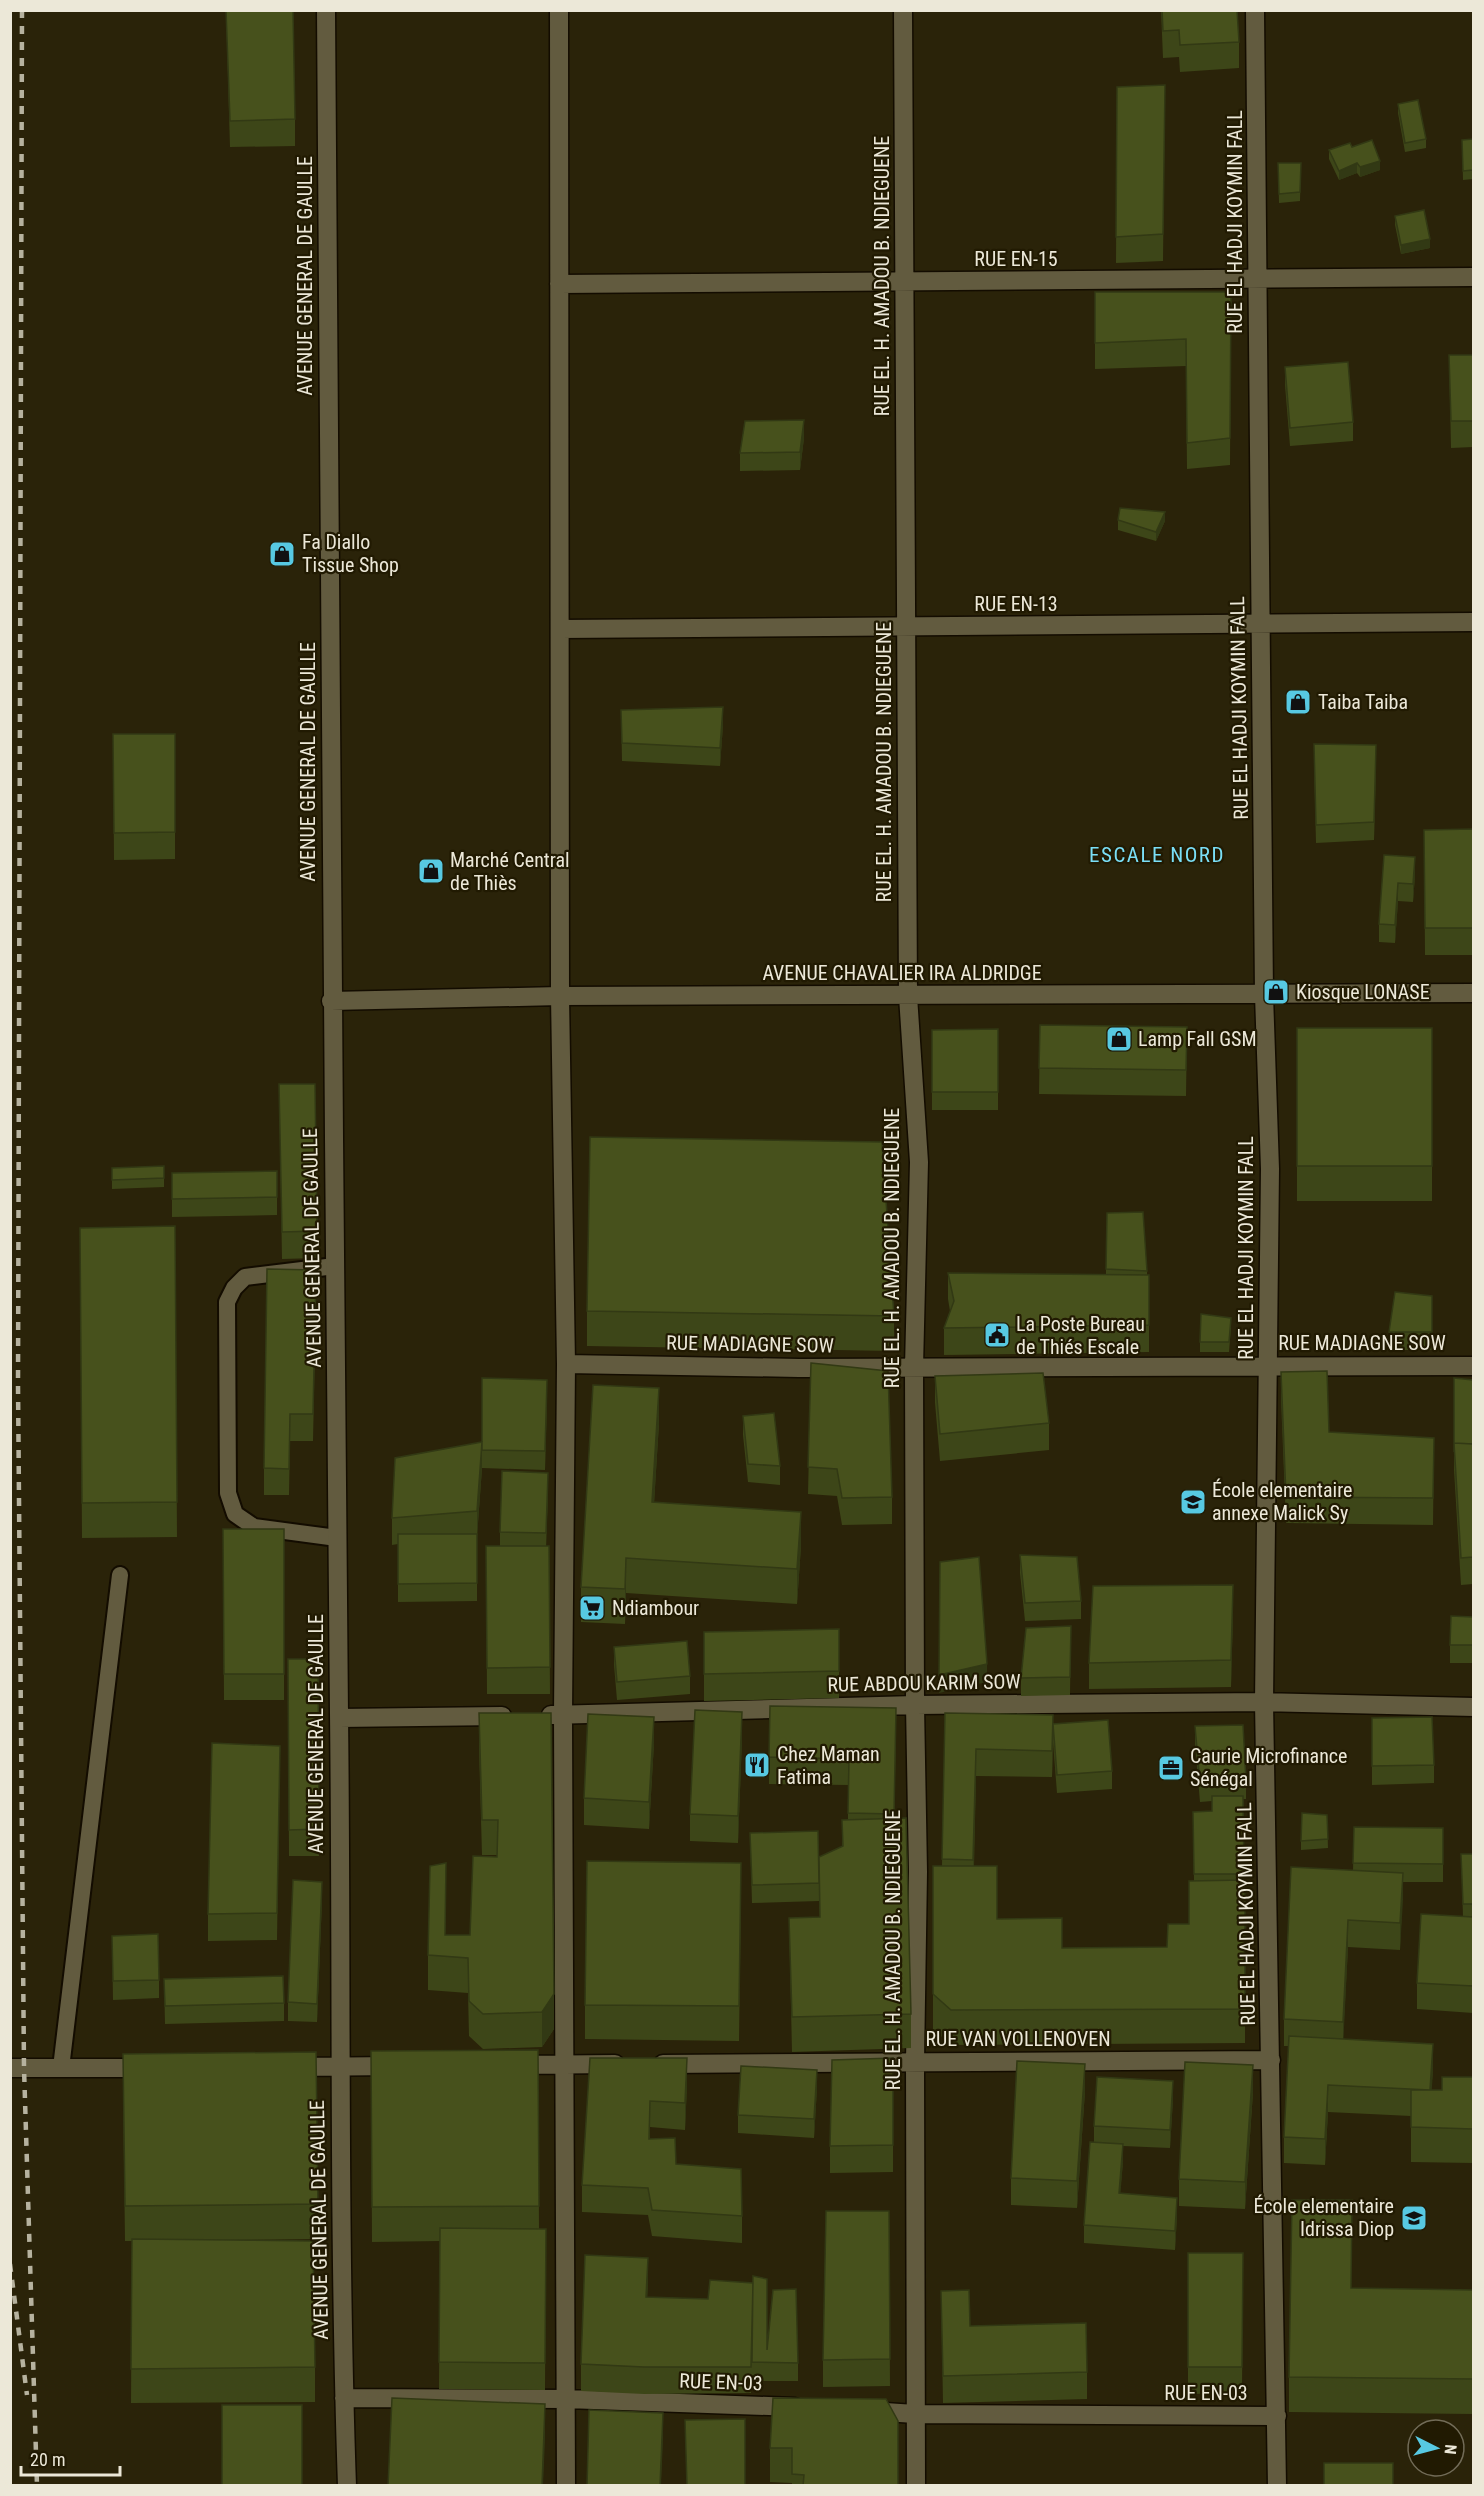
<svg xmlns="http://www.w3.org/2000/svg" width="1484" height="2496" font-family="'Roboto Condensed',sans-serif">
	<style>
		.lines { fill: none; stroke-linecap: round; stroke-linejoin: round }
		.lane-casing { stroke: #130c00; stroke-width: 20 }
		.street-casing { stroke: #130c00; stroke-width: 21 }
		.lane { stroke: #625b3f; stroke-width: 16 }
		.street { stroke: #625b3f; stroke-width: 18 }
		.rail { stroke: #b6b29f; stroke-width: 4.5; stroke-dasharray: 8 8; stroke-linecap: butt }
		.wall { fill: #3d4618 }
		.shaded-wall { fill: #323914 }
		.building { fill: #47511c; stroke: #323914; stroke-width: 1.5 }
		.labels { text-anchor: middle; stroke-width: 4.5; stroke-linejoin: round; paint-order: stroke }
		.street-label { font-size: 20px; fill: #ece8d8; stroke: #211a02 }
		.poi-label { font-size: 20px; fill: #ece8d8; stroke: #211a02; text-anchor: start }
		.neighbourhood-label { font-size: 21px; letter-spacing: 1.5px; fill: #7adff7; stroke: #211a02 }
	</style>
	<rect width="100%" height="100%" fill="#2a2309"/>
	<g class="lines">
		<g class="lane-casing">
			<path id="lane" d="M335 1266 245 1277 234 1288 227 1302 228 1493 235 1514 254 1527 337 1538
				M61 2068 120 1575"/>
		</g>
		<g class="street-casing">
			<path id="street" d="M326 10C329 579 334 1146 339 1714 342 1971 338 2229 347 2486
				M559 10 560 996 566 1364 563 1715 566 2486
				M903 10 908 996 919 1162 914 1367 915 1705 918 1872 915 2062 916 2486
				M1255 10 1264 995 1270 1169 1264 1702 1277 2486
				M559 284 1474 277
				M560 629 1474 622
				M331 1001 560 996 1474 993
				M566 1364 799 1368 1474 1366
				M551 1715 915 1705 1264 1702 1474 1707
				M339 1718 502 1716
				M663 2064 1271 2060
				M513 2065 615 2064
				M294 2067 396 2066
				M10 2068H147
				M344 2398 566 2399 795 2407
				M870 2411 915 2414 1277 2416"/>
		</g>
		<use href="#lane" class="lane"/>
		<use href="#street" class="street"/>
		<path class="rail" d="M22 10 18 1385 24 2068 37 2486
			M10 2264 27 2395"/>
	</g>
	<path class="wall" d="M226 10 295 119V146L230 147Z
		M1161 10H1237L1239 42V68L1180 72 1179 57 1163 58Z
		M1165 85 1163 261 1116 263 1117 87Z
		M1398 104 1426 139V148L1405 152 1398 113Z
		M1473 139V179L1463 180 1462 140Z
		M1352 147 1380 170 1360 177 1357 173 1339 180 1329 159V150Z
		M1278 163H1301L1300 201 1279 203Z
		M1395 216 1430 248 1401 254 1395 225Z
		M1095 292H1231L1230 465 1187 469 1186 366 1095 369Z
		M1449 355H1473V447L1451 448Z
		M1285 367 1353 422V441L1290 446 1285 385Z
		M804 438 800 470 740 471V453Z
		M1118 520 1165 521 1156 541 1118 530Z
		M621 710 723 725 720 766 622 761Z
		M113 734H175V859L114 860Z
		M1314 762 1376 763 1374 840 1316 843Z
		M1473 829V955H1425L1424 830Z
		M1384 855 1415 875 1413 902 1398 901 1395 943 1379 942V924Z
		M1040 1025 1187 1027 1186 1096 1039 1094Z
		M1297 1028H1432V1201H1297Z
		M998 1029V1110H932V1030Z
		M279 1084 317 1231V1258L282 1259Z
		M164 1166V1187L112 1189V1168Z
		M277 1171V1215L172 1217V1173Z
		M175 1226 177 1537 82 1538 80 1228Z
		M1106 1269 1147 1271V1275H1149V1352L944 1355V1328L950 1311 948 1299V1273L1106 1275Z
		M1432 1296V1350H1389V1332Z
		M316 1297 313 1441H290L289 1495H264V1468Z
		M587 1311 894 1316V1351L587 1346Z
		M1231 1327 1229 1352H1200V1342Z
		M811 1363 892 1497V1524L842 1525 837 1496 808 1494Z
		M1281 1372 1329 1432 1434 1438 1433 1525 1286 1523 1281 1399Z
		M935 1376 1049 1423V1450L940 1461 935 1403Z
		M1454 1378 1473 1380V1584L1461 1585 1454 1470Z
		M547 1398 545 1470 482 1468 477 1536V1601L398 1602V1544L392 1545V1518L482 1442Z
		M743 1416 780 1466V1485L748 1482 743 1435Z
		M659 1423 654 1503 801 1546 797 1604 626 1593 625 1624 581 1622V1587Z
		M548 1491 546 1546H549L550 1694H487L486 1546H500V1532Z
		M223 1529H284V1700H224Z
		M1020 1555 1081 1601V1619L1025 1621 1020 1573Z
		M1233 1612 1231 1687 1089 1689V1663Z
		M1473 1617V1663H1450V1645Z
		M1071 1626 1070 1695 1021 1696V1678Z
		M839 1629V1698L704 1701V1632Z
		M614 1647 690 1676V1694L617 1700 614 1665Z
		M288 1659H318L319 1856H289Z
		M770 1706 896 1735 894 1819 911 2014V2048L792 2052 789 1918 820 1917 819 1896V1901L752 1903 750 1833 819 1875 842 1847V1820H848V1785L769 1784Z
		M479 1713 554 2029 542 2047 483 2049 469 2036 468 1993 428 1990V1955L446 1898 445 1935H470L497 1857V1855H482L479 1748Z
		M945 1713 1053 1742 1052 1777 976 1776 974 1866 997 1919 1062 1948 1167 1947 1189 1924 1194 1881 1193 1812 1212 1811V1801L1200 1802 1195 1744V1726L1246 1781V1799H1243L1244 1880H1245V2043L951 2045 933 2029V1866H942Z
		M1372 1718 1434 1765V1783L1372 1785Z
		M1053 1724 1112 1771V1789L1057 1793 1053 1742Z
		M742 1739 738 1843 690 1841V1814Z
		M654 1743 649 1829 584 1825V1798Z
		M280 1746 277 1940 208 1941V1914Z
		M1327 1815 1328 1848 1301 1850V1841Z
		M1354 1827 1443 1828V1882H1403L1400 1950 1348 1947 1343 2039 1433 2071 1431 2090H1442L1473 2077V2163L1411 2162V2116L1328 2112 1325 2165 1284 2163V2137L1289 2046H1284V2019L1353 1871Z
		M1461 1854H1473V2013L1417 2009V1983L1463 1917Z
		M741 1898 739 2041 585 2039V2005Z
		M322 1900 317 2022 288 2021V2002Z
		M112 1936 159 1980V1998L113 2000Z
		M164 1979 284 2003V2021L165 2024Z
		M538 2050 539 2229H546L545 2390 439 2389 440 2241 372 2242 371 2051Z
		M590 2058 687 2085 685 2130 650 2127V2139L676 2164 742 2216V2243L652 2236 648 2215 582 2212V2185Z
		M893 2058V2172L830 2173V2146Z
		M817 2088 814 2138 738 2133V2115Z
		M123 2089 318 2204V2239L225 2240 315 2367V2402L131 2403 132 2241H125Z
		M1085 2091 1077 2208 1011 2205V2178Z
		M1253 2092 1245 2209 1179 2206V2179Z
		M1173 2099 1170 2148 1123 2146V2162L1120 2193 1177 2216 1175 2250 1084 2243V2225L1094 2142V2126Z
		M889 2211 890 2386 823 2387V2360Z
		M1188 2253H1243L1242 2393 1188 2394Z
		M648 2284 647 2297 798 2363V2381H752V2380L751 2393 644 2394 581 2391V2364Z
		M1352 2288 1473 2290V2414L1289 2412V2377Z
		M941 2291 970 2326 1087 2372V2399L943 2403Z
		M773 2398 898 2486H792V2483L770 2482V2448Z"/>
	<path class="shaded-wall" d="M1380 161V170L1360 177V167Z
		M1357 163V173L1339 180V171Z
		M1430 239V248L1401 254V245Z
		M804 420V438L800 470V452Z
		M1165 512V521L1156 541V532Z
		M723 707V725L720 766V748Z
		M1376 745V763L1374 840V822Z
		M1415 857V875L1413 902V884Z
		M1398 883V901L1395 943V925Z
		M547 1380V1398L545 1470V1451Z
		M659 1388V1423L652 1537V1502Z
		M482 1442V1468L477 1538V1511Z
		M548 1473V1491L546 1551V1533Z
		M801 1512V1546L797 1604V1569Z
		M626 1558V1593L625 1624V1589Z
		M1233 1585V1612L1231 1687V1660Z
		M987 1664V1682L939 1693V1675Z
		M742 1712V1739L738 1843V1816Z
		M1053 1715V1742L1052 1777V1751Z
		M654 1717V1743L649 1829V1802Z
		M976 1749V1776L973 1887V1860Z
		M446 1863V1898L445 1956Z
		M1403 1873V1900L1400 1950V1923Z
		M322 1882V1900L317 2022V2004Z
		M1348 1920V1947L1343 2048V2022Z
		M554 1994V2029L542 2047V2012Z
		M1433 2044V2071L1430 2117V2091Z
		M687 2058V2085L685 2130V2103Z
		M1085 2064V2091L1077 2208V2181Z
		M1253 2065V2092L1245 2209V2182Z
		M817 2070V2088L814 2138V2119Z
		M1173 2081V2099L1170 2148V2130Z
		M1328 2085V2112L1325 2165V2139Z
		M1123 2144V2162L1119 2211V2193Z
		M1177 2198V2216L1175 2250V2231Z
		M648 2258V2284L646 2324V2297Z
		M545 2404V2439L543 2486H542Z
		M663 2413V2439L661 2486H660Z"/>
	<path class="building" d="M226 10H293L295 119 230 121Z
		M1162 10H1237L1239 42 1180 45 1179 30 1163 31Z
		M1165 85 1163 234 1116 237 1117 87Z
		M1418 100 1426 139 1405 143 1398 104Z
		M1473 139V170L1463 171 1462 140Z
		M1372 140 1380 161 1360 167 1357 163 1339 171 1329 150 1350 143 1352 147Z
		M1278 163H1301L1300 192 1279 194Z
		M1424 210 1430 239 1401 245 1395 216Z
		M1095 292H1231L1230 438 1187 443 1186 339 1095 343Z
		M1449 355H1473V421H1451Z
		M1348 362 1353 422 1290 428 1285 367Z
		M804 420 800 452 740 453 745 421Z
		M1120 508 1165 512 1156 532 1118 520Z
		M723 707 720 748 622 743 621 710Z
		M113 734H175V832L114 833Z
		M1314 744 1376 745 1374 822 1316 825Z
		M1473 829V928H1425L1424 830Z
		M1384 855 1415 857 1413 884 1398 883 1395 925 1379 924Z
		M1040 1025 1187 1027 1186 1070 1039 1068Z
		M1297 1028H1432V1166H1297Z
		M998 1029V1092H932V1030Z
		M279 1084H315L317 1231 282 1232Z
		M590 1137 882 1142 894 1316 587 1311Z
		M164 1166V1178L112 1180V1168Z
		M277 1171V1197L172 1199V1173Z
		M1143 1212 1147 1271 1106 1269 1107 1213Z
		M175 1226 177 1502 82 1503 80 1228Z
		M267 1269 316 1270 313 1414H290L289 1469 264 1468Z
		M948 1273 1149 1275V1325L944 1328 954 1301Z
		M1395 1292 1432 1296V1332H1389Z
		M1201 1314 1231 1318 1229 1342H1200Z
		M811 1363 888 1371 892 1497 842 1498 837 1469 808 1467Z
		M1327 1371 1329 1432 1434 1438 1433 1498 1286 1497 1281 1372Z
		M1043 1373 1049 1423 940 1434 935 1376Z
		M482 1378 547 1380 545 1451 482 1450Z
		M1454 1378 1473 1380V1444L1454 1443V1452Z
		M593 1385 659 1388 652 1502 801 1512 797 1569 626 1558 625 1589 581 1587Z
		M774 1413 780 1466 748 1464 743 1416Z
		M482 1442 477 1511 392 1518 395 1458Z
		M1454 1443 1473 1444V1557L1461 1558Z
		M502 1471 548 1473 546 1533 500 1532Z
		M223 1529H284V1674H224Z
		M398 1534H477V1583L398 1584Z
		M486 1546H549L550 1667 487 1668Z
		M1020 1555 1077 1557 1081 1601 1025 1603Z
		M979 1557 987 1664 939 1675 940 1562Z
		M1233 1585 1231 1660 1089 1663 1093 1586Z
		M1451 1616 1473 1617V1645H1450Z
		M1071 1626 1070 1677 1021 1678 1026 1628Z
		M839 1629V1671L704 1674V1632Z
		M687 1641 690 1676 617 1682 614 1647Z
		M288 1659H318L319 1829 289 1830Z
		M770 1706 896 1708 894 1814 848 1813 849 1759 769 1757Z
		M695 1710 742 1712 738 1816 690 1814Z
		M479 1713H551L554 1994 542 2012 483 2014 469 2001 468 1958 428 1955 430 1866 446 1863 445 1935H470L473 1856 497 1857 498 1820H482Z
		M945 1713 1053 1715 1052 1751 976 1749 973 1860 942 1859Z
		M588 1714 654 1717 649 1802 584 1798Z
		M1432 1717 1434 1765 1372 1766V1718Z
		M1108 1720 1112 1771 1057 1775 1053 1724Z
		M1243 1725 1246 1781 1200 1784 1195 1726Z
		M212 1743 280 1746 277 1913 208 1914Z
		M1212 1796H1243L1244 1874H1194L1193 1812 1212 1811Z
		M1302 1813 1327 1815 1328 1839 1301 1841Z
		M906 1818 911 2014 792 2017 789 1918 820 1917 819 1857 843 1846 842 1820Z
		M1354 1827 1443 1828V1864L1353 1863Z
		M818 1831 819 1883 752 1885 750 1833Z
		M1461 1854H1473V1904H1463Z
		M587 1861 741 1863 739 2006 585 2005Z
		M933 1866H997V1919L1062 1918V1948L1167 1947 1168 1924H1189V1881L1245 1880V2009L951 2010 933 1994Z
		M1291 1867 1403 1873 1400 1923 1348 1920 1343 2022 1284 2019Z
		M293 1880 322 1882 317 2004 288 2002Z
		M1421 1914 1473 1917V1986L1417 1983Z
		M158 1934 159 1980 113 1981 112 1936Z
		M283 1976 284 2003 165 2006 164 1979Z
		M1289 2036 1433 2044 1430 2090 1328 2085 1325 2139 1284 2137Z
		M538 2050 539 2206 372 2207 371 2051Z
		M316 2052 318 2204 125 2206 123 2054Z
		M590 2058H687L685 2103 650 2101 649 2139 675 2138 676 2164 741 2169 742 2216 652 2210 648 2188 582 2185Z
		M893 2058V2145L830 2146 832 2060Z
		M1017 2061 1085 2064 1077 2181 1011 2178Z
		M1185 2062 1253 2065 1245 2182 1179 2179Z
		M741 2066 817 2070 814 2119 738 2115Z
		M1097 2077 1173 2081 1170 2130 1094 2126Z
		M1442 2077H1473V2129L1411 2127V2090H1442Z
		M1090 2142 1123 2144 1119 2193 1177 2198 1175 2231 1084 2225Z
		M1292 2200H1352L1351 2288 1473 2290V2379L1289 2377Z
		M826 2211H889L890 2359 823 2360Z
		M440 2228 546 2229 545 2363 439 2362Z
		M132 2239 313 2241 315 2367 131 2369Z
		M1188 2253H1243L1242 2367H1188Z
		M585 2255 648 2258 646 2297 708 2299 710 2280 753 2283 751 2367H644L581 2364Z
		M753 2276 767 2279V2350L773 2290 796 2289 798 2363 752 2362Z
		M969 2290 970 2326 1086 2323 1087 2372 943 2376 941 2291Z
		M392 2398 545 2404 542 2486H388Z
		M773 2398 886 2399 898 2421V2486H803L804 2475 792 2474V2448H770Z
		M222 2405H302V2486H222Z
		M589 2410 663 2413 660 2486H587Z
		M745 2419V2486H687L685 2420Z
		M1324 2463H1393V2486H1324Z"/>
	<defs>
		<g id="shop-square" transform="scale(1.35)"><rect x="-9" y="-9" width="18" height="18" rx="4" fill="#57c9e2" stroke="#211a02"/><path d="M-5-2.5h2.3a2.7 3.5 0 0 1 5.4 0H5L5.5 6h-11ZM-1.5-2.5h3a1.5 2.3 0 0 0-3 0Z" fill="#111"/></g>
		<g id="civic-square" transform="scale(1.35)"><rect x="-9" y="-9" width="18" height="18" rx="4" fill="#57c9e2" stroke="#211a02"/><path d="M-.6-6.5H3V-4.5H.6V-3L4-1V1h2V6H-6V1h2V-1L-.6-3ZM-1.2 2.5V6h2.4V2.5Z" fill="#111"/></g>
		<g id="school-square" transform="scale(1.35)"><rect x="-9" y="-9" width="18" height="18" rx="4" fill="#57c9e2" stroke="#211a02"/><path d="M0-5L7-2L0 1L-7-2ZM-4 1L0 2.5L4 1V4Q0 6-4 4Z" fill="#111"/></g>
		<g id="supermarket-square" transform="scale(1.35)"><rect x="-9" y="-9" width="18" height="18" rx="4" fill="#57c9e2" stroke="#211a02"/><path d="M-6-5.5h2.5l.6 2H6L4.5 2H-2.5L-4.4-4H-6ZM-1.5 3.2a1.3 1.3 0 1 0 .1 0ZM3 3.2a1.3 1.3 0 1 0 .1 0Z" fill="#111"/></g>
		<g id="restaurant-square" transform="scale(1.35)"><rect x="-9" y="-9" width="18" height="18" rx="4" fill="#57c9e2" stroke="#211a02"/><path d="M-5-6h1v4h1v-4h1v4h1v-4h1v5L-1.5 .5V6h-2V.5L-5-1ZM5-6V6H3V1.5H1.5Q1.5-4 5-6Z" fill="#111"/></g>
		<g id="office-square" transform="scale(1.35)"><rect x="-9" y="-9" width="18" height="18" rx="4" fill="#57c9e2" stroke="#211a02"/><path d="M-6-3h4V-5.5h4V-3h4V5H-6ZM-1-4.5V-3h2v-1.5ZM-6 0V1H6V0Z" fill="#111"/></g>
	</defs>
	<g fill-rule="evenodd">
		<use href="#shop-square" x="282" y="554"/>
		<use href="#shop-square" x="1298" y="702"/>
		<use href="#shop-square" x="431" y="871"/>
		<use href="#shop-square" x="1276" y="992"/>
		<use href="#shop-square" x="1119" y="1039"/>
		<use href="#civic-square" x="997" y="1335"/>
		<use href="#school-square" x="1193" y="1502"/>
		<use href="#supermarket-square" x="592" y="1608"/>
		<use href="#restaurant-square" x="757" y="1765"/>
		<use href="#office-square" x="1171" y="1768"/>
		<use href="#school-square" x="1414" y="2218"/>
	</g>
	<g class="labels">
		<g class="street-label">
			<text transform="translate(1235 222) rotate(-90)" y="7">RUE EL HADJI KOYMIN FALL</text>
			<text x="1016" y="266">RUE EN-15</text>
			<text transform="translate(305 276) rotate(-90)" y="7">AVENUE GENERAL DE GAULLE</text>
			<text transform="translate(882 276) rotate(-90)" y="7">RUE EL. H. AMADOU B. NDIEGUENE</text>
			<text x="1016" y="611">RUE EN-13</text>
			<text transform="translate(1239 708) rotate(-91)" y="7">RUE EL HADJI KOYMIN FALL</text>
			<text transform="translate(308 762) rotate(-90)" y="7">AVENUE GENERAL DE GAULLE</text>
			<text transform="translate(884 762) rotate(-90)" y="7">RUE EL. H. AMADOU B. NDIEGUENE</text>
			<text x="902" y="980">AVENUE CHAVALIER IRA ALDRIDGE</text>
			<text transform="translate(312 1248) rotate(-91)" y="7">AVENUE GENERAL DE GAULLE</text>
			<text transform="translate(892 1248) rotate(-90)" y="7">RUE EL. H. AMADOU B. NDIEGUENE</text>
			<text transform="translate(1246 1248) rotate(-90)" y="7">RUE EL HADJI KOYMIN FALL</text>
			<text x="1362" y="1350">RUE MADIAGNE SOW</text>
			<text transform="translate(750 1344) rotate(1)" y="7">RUE MADIAGNE SOW</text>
			<text transform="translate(924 1683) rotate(-1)" y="7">RUE ABDOU KARIM SOW</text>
			<text transform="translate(316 1734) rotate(-90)" y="7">AVENUE GENERAL DE GAULLE</text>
			<text transform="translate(1246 1914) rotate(-91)" y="7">RUE EL HADJI KOYMIN FALL</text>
			<text transform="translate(893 1950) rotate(-90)" y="7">RUE EL. H. AMADOU B. NDIEGUENE</text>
			<text x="1018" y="2046">RUE VAN VOLLENOVEN</text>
			<text transform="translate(319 2220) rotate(-91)" y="7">AVENUE GENERAL DE GAULLE</text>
			<text transform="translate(721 2382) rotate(2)" y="7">RUE EN-03</text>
			<text x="1206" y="2400">RUE EN-03</text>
		</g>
		<g class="poi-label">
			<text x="302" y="549">Fa Diallo<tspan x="302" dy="23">Tissue Shop</tspan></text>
			<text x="1318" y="709">Taiba Taiba</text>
			<text x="450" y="867">Marché Central<tspan x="450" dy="23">de Thiès</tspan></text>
			<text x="1296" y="999">Kiosque LONASE</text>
			<text x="1138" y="1046">Lamp Fall GSM</text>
			<text x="1016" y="1331">La Poste Bureau<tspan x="1016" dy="23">de Thiés Escale</tspan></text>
			<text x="1212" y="1497">École elementaire<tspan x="1212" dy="23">annexe Malick Sy</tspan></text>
			<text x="612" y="1615">Ndiambour</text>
			<text x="777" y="1761">Chez Maman<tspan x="777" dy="23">Fatima</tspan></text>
			<text x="1190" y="1763">Caurie Microfinance<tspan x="1190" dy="23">Sénégal</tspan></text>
			<text x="1394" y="2213" text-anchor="end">École elementaire<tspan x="1394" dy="23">Idrissa Diop</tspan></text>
		</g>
		<g class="neighbourhood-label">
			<text x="1157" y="862">ESCALE NORD</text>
		</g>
	</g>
	<rect width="1484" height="2496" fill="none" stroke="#ece8d8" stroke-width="24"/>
	<g transform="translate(1436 2448) rotate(96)"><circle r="28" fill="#211a02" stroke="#726c58" stroke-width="1.5"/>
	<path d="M0-4.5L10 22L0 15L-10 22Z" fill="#57c9e2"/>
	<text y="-9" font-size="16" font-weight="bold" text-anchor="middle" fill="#ece8d8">N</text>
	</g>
	<path d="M21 2466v9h99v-9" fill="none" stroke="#ece8d8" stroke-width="3"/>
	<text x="30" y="2466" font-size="18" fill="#ece8d8" stroke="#211a02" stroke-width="4.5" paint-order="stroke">20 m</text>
</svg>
